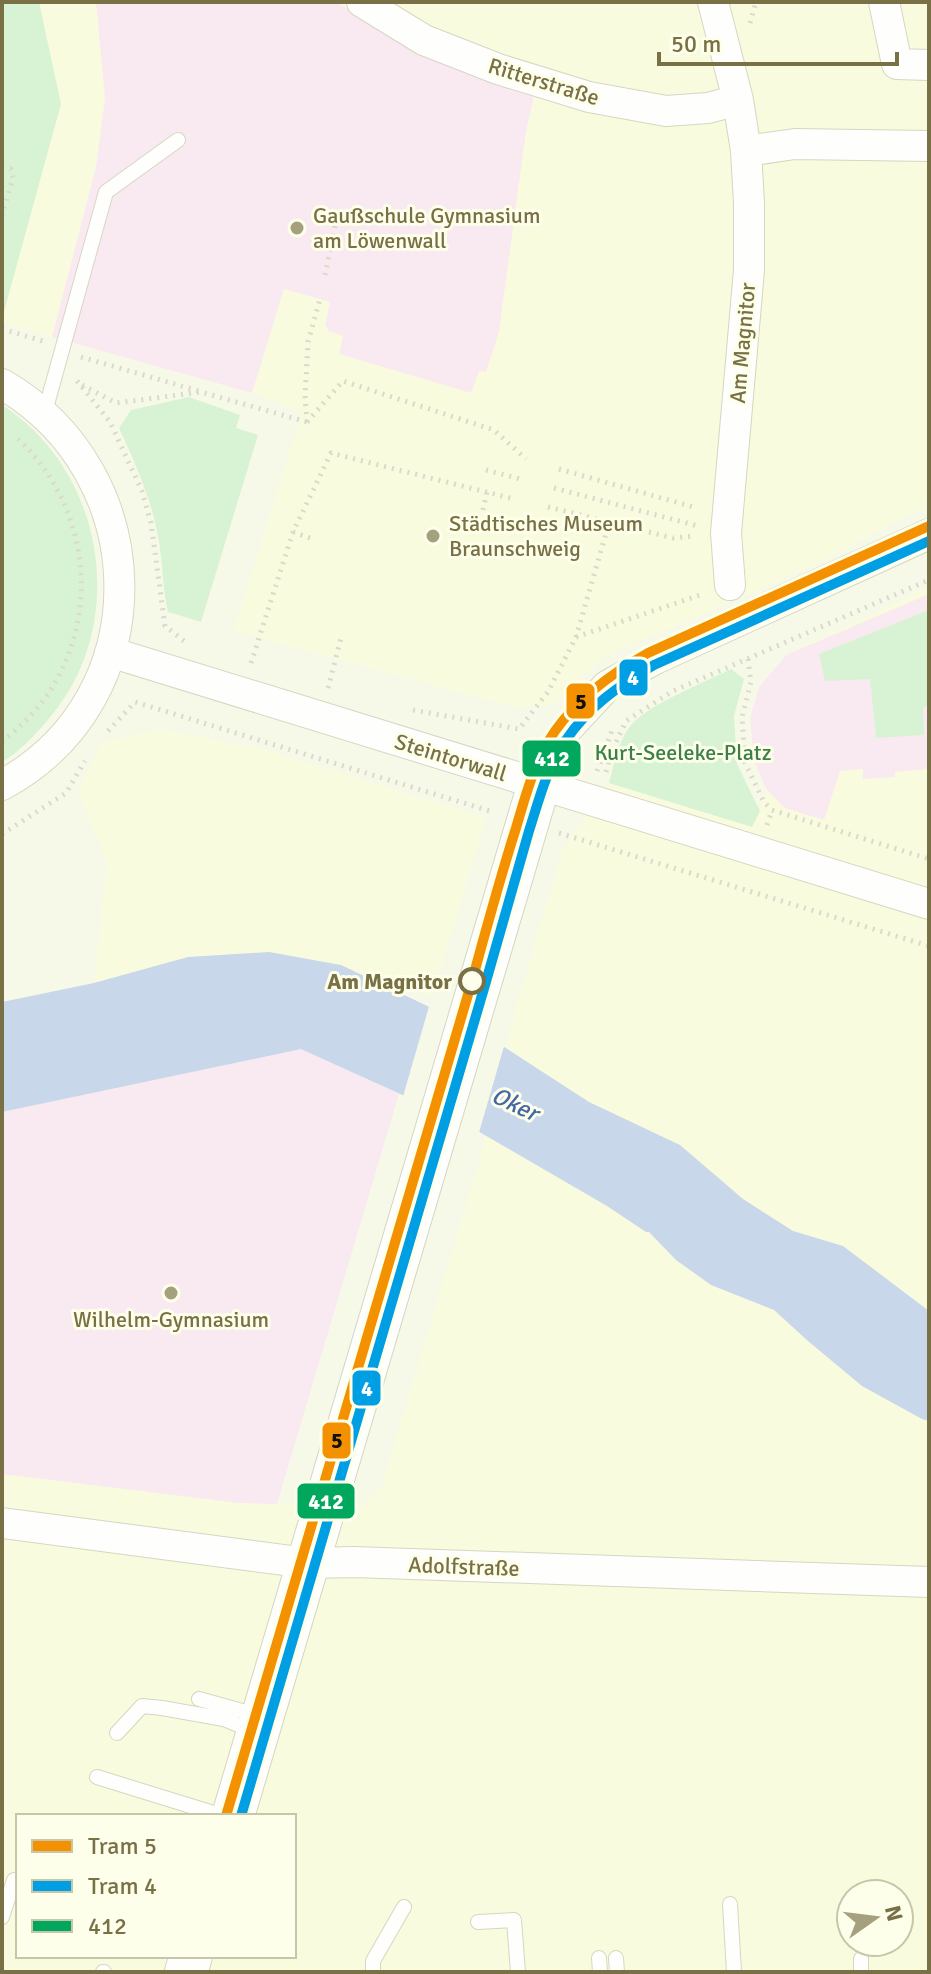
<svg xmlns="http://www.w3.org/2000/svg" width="931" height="1974" font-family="Signika,sans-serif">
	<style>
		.residential { fill: #f9fbde; fill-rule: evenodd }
		.education { fill: #f9eaf1 }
		.green { fill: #d8f3d3 }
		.water { fill: #c8d7e9 }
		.pier { fill: #f7f9e8 }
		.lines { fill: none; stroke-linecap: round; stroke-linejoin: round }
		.lane-casing { stroke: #d7d6c2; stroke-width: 16 }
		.street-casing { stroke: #d7d6c2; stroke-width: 32 }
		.secondary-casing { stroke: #d6d5c1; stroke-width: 44 }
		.path { stroke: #dad9cb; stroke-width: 5; stroke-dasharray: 2 6; stroke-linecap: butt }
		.lane { stroke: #fefefc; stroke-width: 14 }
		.street { stroke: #fefefc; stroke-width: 30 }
		.secondary { stroke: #fefefc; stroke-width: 42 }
		.bus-1-casing { stroke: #fdffea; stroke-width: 16 }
		.bus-1 { stroke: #00a75c; stroke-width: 10 }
		.tram-1-casing { stroke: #fdffea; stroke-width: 16 }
		.tram-2-casing { stroke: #fdffea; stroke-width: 16 }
		.tram-1 { stroke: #f39100; stroke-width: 10 }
		.tram-2 { stroke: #009ee3; stroke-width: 10 }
		.poi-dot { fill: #a5a07e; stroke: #fdffea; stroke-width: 3 }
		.stop-dot { fill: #fdffea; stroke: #797045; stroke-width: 4 }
		.labels { text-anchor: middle; stroke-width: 6; stroke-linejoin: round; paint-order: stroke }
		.street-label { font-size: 22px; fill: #797045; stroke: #fdffea }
		.poi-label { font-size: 22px; fill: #797045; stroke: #fdffea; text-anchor: start }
		.park-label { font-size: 22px; fill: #3c8048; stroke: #fdffea }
		.stop-label { font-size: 22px; font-weight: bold; fill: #797045; stroke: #fdffea; text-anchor: end }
		.water-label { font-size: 24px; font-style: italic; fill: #4467a5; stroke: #fdffea }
		.line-badge { stroke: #fdffea; stroke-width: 3 }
		.badge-label { font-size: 22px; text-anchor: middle; font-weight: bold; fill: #fff }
		.pale-badge-label { font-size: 22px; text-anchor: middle; font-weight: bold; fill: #111 }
	</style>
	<rect width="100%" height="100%" fill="#f7f9e8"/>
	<path class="residential" d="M2 2H929V507L905 517 814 565 610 654 569 685 557 703 517 708 234 631 302 412 252 393 2 323Z
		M929 587V1972H2V1474L239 1503 362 1506 382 1486 480 1159 514 1014 562 852 566 845 609 783 752 827 760 811 766 789 754 761 750 718 759 687 786 655ZM18 1816H294V1956H18ZM851 1894H899V1942H851Z
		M159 729 259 748 486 818 432 996 341 966 269 952 188 957 94 983 107 862 78 790 102 743Z"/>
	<path class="education" d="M96 2H336L418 49 535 91 526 131 499 332 486 372 479 371 471 393 339 354 343 336 329 331 325 325 330 302 284 289 252 393 52 337 96 167 105 98Z
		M929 594V769L895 772V777L863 779V769L840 771 824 820 785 808 766 789 754 761 750 718 759 687 786 655Z
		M301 1048 399 1094 277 1504 239 1503 2 1474V1112Z"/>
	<path class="green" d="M2 2H39L61 104 2 319Z
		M189 397 240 415 236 428 258 435 201 622 168 612C162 587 163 561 158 536 151 498 135 463 119 428L131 410Z
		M2 405C107 472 130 628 47 721 34 736 19 752 2 762Z
		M929 610V705L923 708 924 735 876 738 870 679 825 681 819 654Z
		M731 669 744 679 734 716 737 764 760 811 752 827 609 783C614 764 618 740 632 724 648 705 707 681 731 669Z"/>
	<path class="water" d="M269 952 341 965 440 1012 492 1039 589 1102 680 1145 743 1199 793 1231 843 1246 929 1311V1421L922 1419 862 1386 808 1341 774 1310 711 1285 676 1260 649 1232H646L607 1206 464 1123 301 1049 2 1112V1002L94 983 188 957Z"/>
	<path class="pier" d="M430 1003 505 1043 478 1136 463 1126 402 1100Z"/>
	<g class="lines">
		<g class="lane-casing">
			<path id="lane" d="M44 415 106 192 178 140
				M199 1699 257 1715
				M117 1733 142 1706 162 1708 224 1719 253 1731
				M97 1777 223 1816
				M730 1904 734 1972
				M2 1917 14 1880
				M478 1922 514 1920 518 1972
				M599 1958 600 1972
				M616 1958 617 1972
				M861 1959V1972
				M103 1972H104
				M373 1972V1961L404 1907"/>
		</g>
		<g class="street-casing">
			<path id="street" d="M362 2 424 40 498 69 589 97 666 111 708 108 738 100
				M713 2 738 100 746 151 749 203V270L726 533 730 585
				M884 2 897 64 929 65
				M746 151 795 144 929 146
				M2 384C156 473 161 699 2 785
				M110 652 929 904
				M539 784 567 729 607 686 655 659 929 534
				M2 1523 307 1563 354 1562 929 1582"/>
		</g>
		<g class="secondary-casing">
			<path id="secondary" d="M233 1816 539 784
				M186 1972 191 1956"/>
		</g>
		<path class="path" d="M750 23 756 2
			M2 167 11 169 13 178 2 215
			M325 275 336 221
			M2 329 43 341
			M81 357 199 391
			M77 381 110 422 142 491 151 523 165 626 184 641
			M82 385 116 403 201 392 307 422
			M307 422 343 381 494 430 526 459
			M307 422 305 396 308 342 320 299
			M559 469 697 508
			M486 470 520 479
			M554 488 698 526
			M548 507 673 538 695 536
			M483 510 487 492
			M293 532 313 539
			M576 637 703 594
			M748 659 751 682 742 717 745 763 764 802 772 810
			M251 663 293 532 331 453 514 499
			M328 688 341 638
			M413 710 519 729 548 692 576 637 609 523
			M108 731 135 702 493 812
			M2 742C26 722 48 700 61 671 100 594 81 497 18 439
			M597 771 613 728
			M606 772 611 753 626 721 673 691 929 580
			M767 825 772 810 929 859
			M559 833 929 946
			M2 834 66 793 85 761"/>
		<use href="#lane" class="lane"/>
		<use href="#street" class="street"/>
		<use href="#secondary" class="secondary"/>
		<g class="bus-1-casing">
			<path id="bus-1" d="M233 1816 520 844 539 784 567 729 607 686 655 659 929 534"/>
		</g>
		<use href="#bus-1" class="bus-1"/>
		<g class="tram-1-casing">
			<path id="tram-1" d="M226 1816 472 981C486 930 500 878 516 828 526 794 535 760 555 731 579 697 612 673 648 653L929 526"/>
		</g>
		<g class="tram-2-casing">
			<path id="tram-2" d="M241 1816 485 985C500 934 514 882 529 831 539 800 547 767 566 740 588 707 620 685 654 665L929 541"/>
		</g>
		<use href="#tram-1" class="tram-1"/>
		<use href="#tram-2" class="tram-2"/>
	</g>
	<g class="poi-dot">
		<circle cx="297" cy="228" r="8"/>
		<circle cx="433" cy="536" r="8"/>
		<circle cx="171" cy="1293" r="8"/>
	</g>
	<circle class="stop-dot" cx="472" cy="981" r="12"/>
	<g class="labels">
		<g class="street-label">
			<text transform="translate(544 81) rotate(17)" y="8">Ritterstraße</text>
			<text transform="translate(742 343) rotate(-85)" y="8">Am Magnitor</text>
			<text transform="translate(451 757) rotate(17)" y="8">Steintorwall</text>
			<text transform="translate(464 1566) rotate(2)" y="8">Adolfstraße</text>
		</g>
		<g class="poi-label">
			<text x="313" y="223">Gaußschule Gymnasium<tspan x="313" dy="25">am Löwenwall</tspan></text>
			<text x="449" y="531">Städtisches Museum<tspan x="449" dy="25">Braunschweig</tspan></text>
			<text x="171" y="1327" text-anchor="middle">Wilhelm-Gymnasium</text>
		</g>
		<g class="park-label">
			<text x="683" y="760">Kurt-Seeleke-Platz</text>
		</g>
		<g class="stop-label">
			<text x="452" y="989">Am Magnitor</text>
		</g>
		<g class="water-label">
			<text transform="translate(515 1104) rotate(25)" y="8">Oker</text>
		</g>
	</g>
	<g class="line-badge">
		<rect x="618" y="658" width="31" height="39" rx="8" fill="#009ee3"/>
		<rect x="565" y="682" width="31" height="38" rx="8" fill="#f39100"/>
		<rect x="521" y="739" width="61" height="39" rx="8" fill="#00a75c"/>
		<rect x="351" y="1369" width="31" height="38" rx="8" fill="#009ee3"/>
		<rect x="321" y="1421" width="31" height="39" rx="8" fill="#f39100"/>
		<rect x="296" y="1482" width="60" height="38" rx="8" fill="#00a75c"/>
	</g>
	<g class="badge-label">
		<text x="633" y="685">4</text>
		<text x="552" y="766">412</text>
		<text x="367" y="1396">4</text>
		<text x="326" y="1509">412</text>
	</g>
	<g class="pale-badge-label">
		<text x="581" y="709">5</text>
		<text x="337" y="1448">5</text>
	</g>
	<rect width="931" height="1974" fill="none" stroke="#797045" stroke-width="8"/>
	<rect x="16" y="1814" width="280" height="144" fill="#fdffea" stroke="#c8c6a8" stroke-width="2"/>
	<rect x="32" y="1840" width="40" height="12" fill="#f39100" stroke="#c8c6a8" stroke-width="2"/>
	<text x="88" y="1854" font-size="24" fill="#797045">Tram 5</text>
	<rect x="32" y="1880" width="40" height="12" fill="#009ee3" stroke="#c8c6a8" stroke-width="2"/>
	<text x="88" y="1894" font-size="24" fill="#797045">Tram 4</text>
	<rect x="32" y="1920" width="40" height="12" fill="#00a75c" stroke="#c8c6a8" stroke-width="2"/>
	<text x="88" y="1934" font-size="24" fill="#797045">412</text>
	<g transform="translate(875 1918) rotate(76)"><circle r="38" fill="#fdffea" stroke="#c8c6a8" stroke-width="2"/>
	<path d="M0-6L14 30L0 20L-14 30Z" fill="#a5a07e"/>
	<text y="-12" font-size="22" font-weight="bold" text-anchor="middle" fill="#797045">N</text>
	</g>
	<path d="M659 52v12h238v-12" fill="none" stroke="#797045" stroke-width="4"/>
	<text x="671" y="52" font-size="24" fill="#797045" stroke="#fdffea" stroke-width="6" paint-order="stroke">50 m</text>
</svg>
